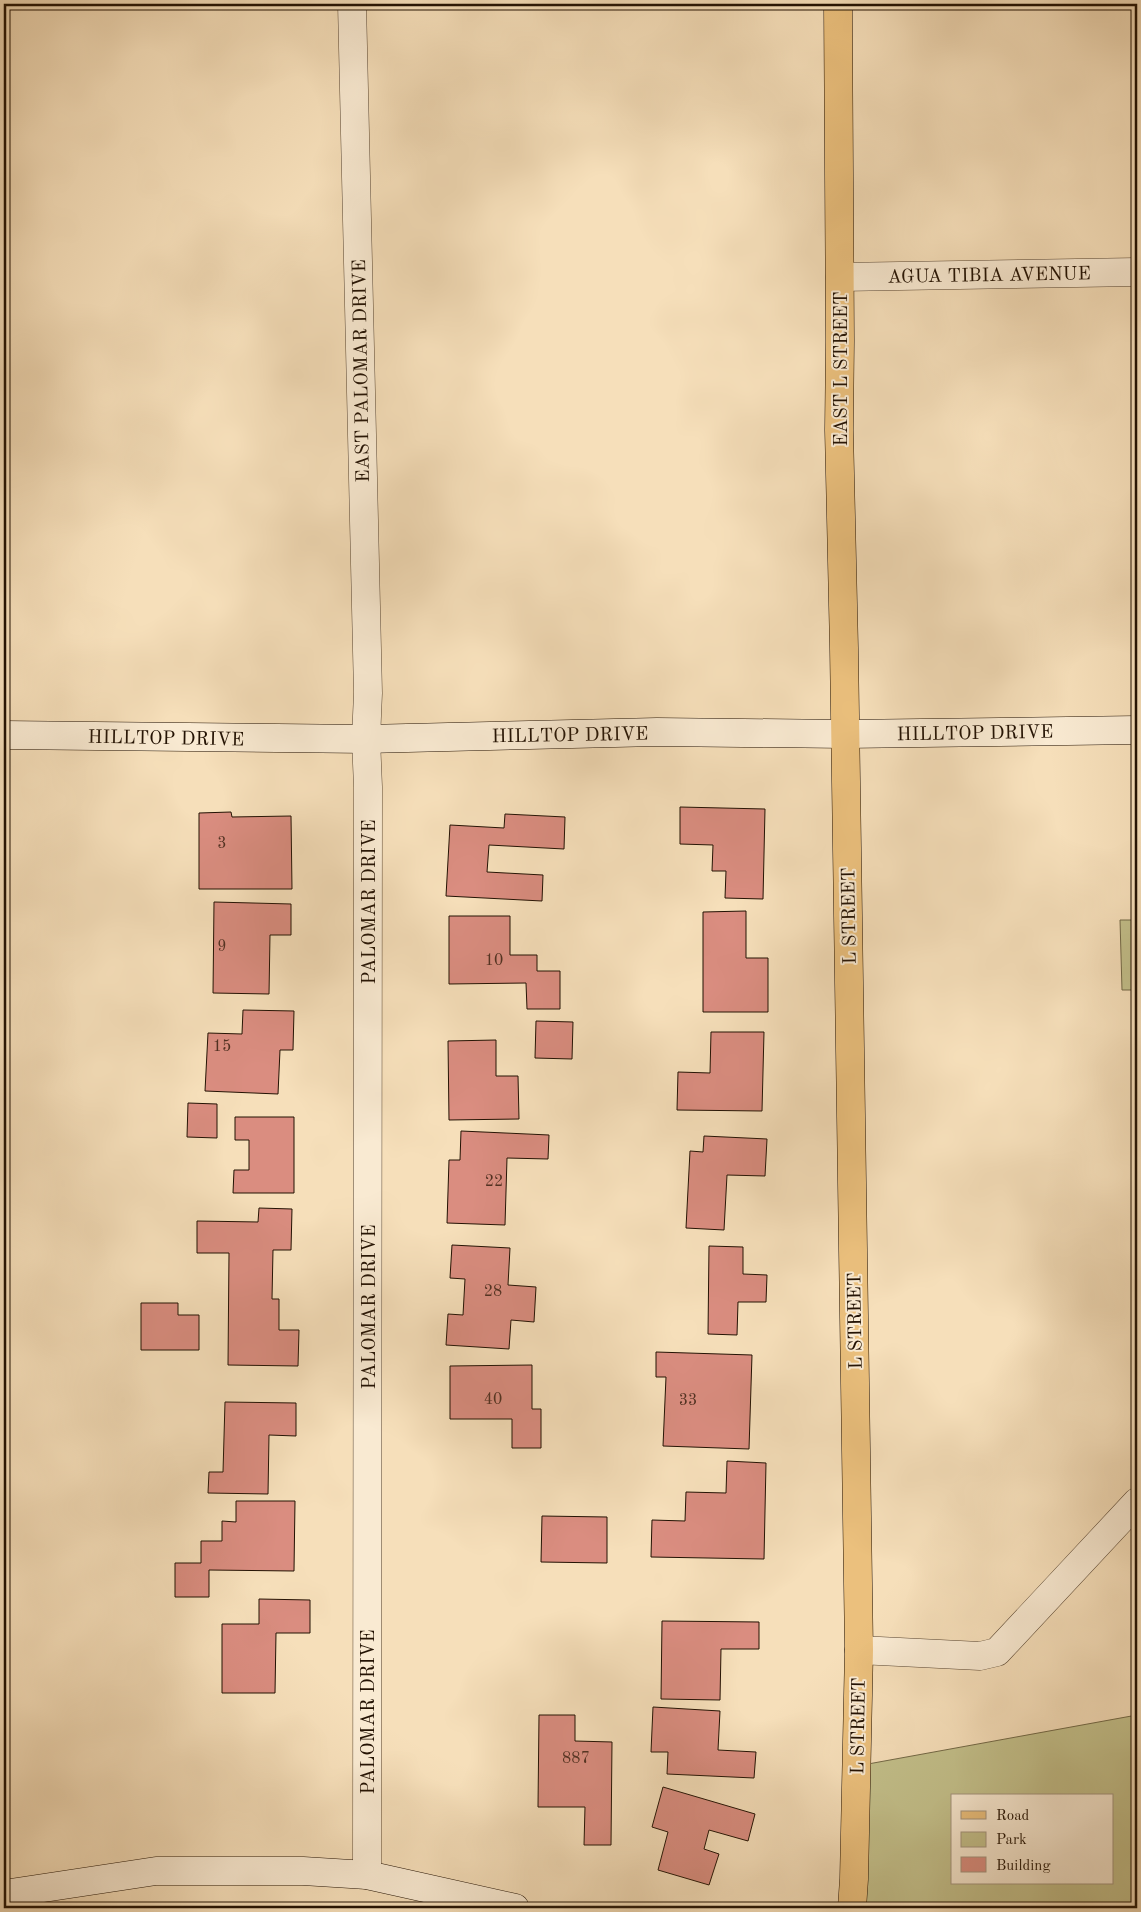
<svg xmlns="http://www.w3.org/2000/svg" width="1141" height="1912" font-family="'Old Standard TT',serif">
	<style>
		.green { fill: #c3c08b; stroke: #736947; fill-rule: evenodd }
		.building { fill: #da8d80; stroke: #231203 }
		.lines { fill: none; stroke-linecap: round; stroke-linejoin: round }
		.street-casing { stroke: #584531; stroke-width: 29 }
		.secondary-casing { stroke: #231203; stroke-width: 29 }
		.primary-casing { stroke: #231203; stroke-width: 29 }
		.street { stroke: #f9ead2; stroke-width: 28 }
		.secondary { stroke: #f9ead2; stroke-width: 28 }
		.primary { stroke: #ebc07d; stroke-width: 28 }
		.labels { text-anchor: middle; stroke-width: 4; stroke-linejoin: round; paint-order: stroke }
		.number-label { font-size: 16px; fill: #513122 }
		.street-label { font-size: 19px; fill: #231203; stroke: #f9ead2 }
	</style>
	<rect width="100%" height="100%" fill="#f6dfba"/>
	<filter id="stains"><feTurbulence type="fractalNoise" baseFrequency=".004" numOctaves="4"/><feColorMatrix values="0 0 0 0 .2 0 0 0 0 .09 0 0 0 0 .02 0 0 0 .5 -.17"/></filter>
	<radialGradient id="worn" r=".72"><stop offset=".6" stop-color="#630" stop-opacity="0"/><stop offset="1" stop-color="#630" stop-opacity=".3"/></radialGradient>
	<path class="green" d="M1120 920H1137V990H1122Z
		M1137 1715V1908H853L857 1766ZM952 1796H1112V1883H952Z"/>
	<path class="building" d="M680 807 765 809 763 899 725 898 726 871H712L713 845 680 844Z
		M231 812 232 817 291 816 292 889H199V813Z
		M505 814 565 817 564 849 489 845 487 872 543 875 542 901 446 896 450 825 504 828Z
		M214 902 291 904V935H270L269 994 213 993Z
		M746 911V958H768V1012H703V912Z
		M449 916H510V955H537V971H560V1009H527L526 983 449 984Z
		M243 1010 294 1011 293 1050H280L278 1094 205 1091 208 1033 242 1034Z
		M536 1021 573 1022 572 1059 535 1058Z
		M711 1032H764L762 1111 677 1110 678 1072 710 1073Z
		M496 1040V1076H518L519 1119 449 1120 448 1041Z
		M188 1103 217 1104V1138L187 1137Z
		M235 1117H294V1193H233L234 1170H249V1140H235Z
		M461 1131 549 1135 548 1159 507 1158 505 1225 447 1223 449 1160H460Z
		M704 1136 767 1139 765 1176 727 1175 724 1230 686 1228 690 1151 703 1152Z
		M259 1208 292 1209 291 1250H273L272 1299H279V1330H299L298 1366 228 1365 229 1253H197V1221L258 1222Z
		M452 1245 510 1248 508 1285 536 1287 534 1322 511 1320 509 1349 446 1345 448 1314 463 1315 465 1279 450 1278Z
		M709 1246 743 1247V1274L767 1275 766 1302H738L737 1335 708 1334Z
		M141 1303H178V1315H199V1350H141Z
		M656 1352 752 1355 749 1449 663 1446 666 1377H656Z
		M532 1365V1409H541V1448H512V1419H450V1366Z
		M225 1402 296 1403V1436L269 1435 268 1494 208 1493 209 1472H223Z
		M727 1461 766 1463 764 1559 651 1557 652 1520 685 1521 686 1492 726 1493Z
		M236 1501H295L294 1571 209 1570V1597H175V1563H201V1541H222V1521L236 1522Z
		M542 1516 607 1517V1563L541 1562Z
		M259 1599 310 1600V1633H276L275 1693H222V1624H259Z
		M662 1621 759 1622V1649H721L720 1700 661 1699Z
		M653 1707 720 1711 718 1750 756 1752 754 1778 667 1774 668 1752H651Z
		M539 1715H575V1741L612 1742 611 1845H584L585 1807H538Z
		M663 1787 755 1814 748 1841 709 1830 704 1849 719 1854 709 1885 658 1870 668 1832 652 1827Z"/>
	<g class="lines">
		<g class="street-casing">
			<path id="street" d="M352 4 368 693 366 739 368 787 367 1875
				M840 277 1137 272
				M859 1650 980 1656 997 1652 1137 1502"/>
		</g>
		<g class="secondary-casing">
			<path id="secondary" d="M4 735 366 739 657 732 845 734 1137 730
				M4 1894 156 1871H303L367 1875 515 1908"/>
		</g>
		<g class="primary-casing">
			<path id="primary" d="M838 4 840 341 839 430 844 648 859 1650 854 1879 852 1908"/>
		</g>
		<use href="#street" class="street"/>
		<use href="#secondary" class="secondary"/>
		<use href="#primary" class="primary"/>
	</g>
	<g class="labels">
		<g class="number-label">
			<text x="222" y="848">3</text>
			<text x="222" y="951">9</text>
			<text x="494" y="965">10</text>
			<text x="222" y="1051">15</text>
			<text x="494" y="1186">22</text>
			<text x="493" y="1296">28</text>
			<text x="493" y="1404">40</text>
			<text x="688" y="1405">33</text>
			<text x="576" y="1763">887</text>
		</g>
		<g class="street-label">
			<text transform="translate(989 274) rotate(-1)" y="7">AGUA TIBIA AVENUE</text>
			<text transform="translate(840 369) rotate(-90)" y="7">EAST L STREET</text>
			<text transform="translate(360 371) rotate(-91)" y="7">EAST PALOMAR DRIVE</text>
			<text transform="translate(975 732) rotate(-1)" y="7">HILLTOP DRIVE</text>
			<text transform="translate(570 734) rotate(-1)" y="7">HILLTOP DRIVE</text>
			<text transform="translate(166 737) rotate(1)" y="7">HILLTOP DRIVE</text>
			<text transform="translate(368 902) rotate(-90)" y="7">PALOMAR DRIVE</text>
			<text transform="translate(848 916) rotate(-91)" y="7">L STREET</text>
			<text transform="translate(368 1307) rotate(-90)" y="7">PALOMAR DRIVE</text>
			<text transform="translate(854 1321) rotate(-91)" y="7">L STREET</text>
			<text transform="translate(367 1712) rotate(-90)" y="7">PALOMAR DRIVE</text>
			<text transform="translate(857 1726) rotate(-89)" y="7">L STREET</text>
		</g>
	</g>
	<rect width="1141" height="1912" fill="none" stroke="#f6dfba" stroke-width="20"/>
	<rect x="5" y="5" width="1131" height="1902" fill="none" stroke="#231203" stroke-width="2.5"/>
	<rect x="10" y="10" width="1121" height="1892" fill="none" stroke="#231203"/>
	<rect x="951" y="1794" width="162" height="90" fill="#f9ead2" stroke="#a3947f"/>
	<rect x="961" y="1811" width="25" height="8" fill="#ebc07d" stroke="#a3947f"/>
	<text x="996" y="1820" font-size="15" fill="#231203">Road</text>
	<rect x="961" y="1832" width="25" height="15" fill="#c3c08b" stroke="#a3947f"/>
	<text x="996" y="1844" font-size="15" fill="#231203">Park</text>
	<rect x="961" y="1857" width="25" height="15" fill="#da8d80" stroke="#a3947f"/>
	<text x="996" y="1870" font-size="15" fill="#231203">Building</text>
	<rect width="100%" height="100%" filter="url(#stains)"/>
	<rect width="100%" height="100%" fill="url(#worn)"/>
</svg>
